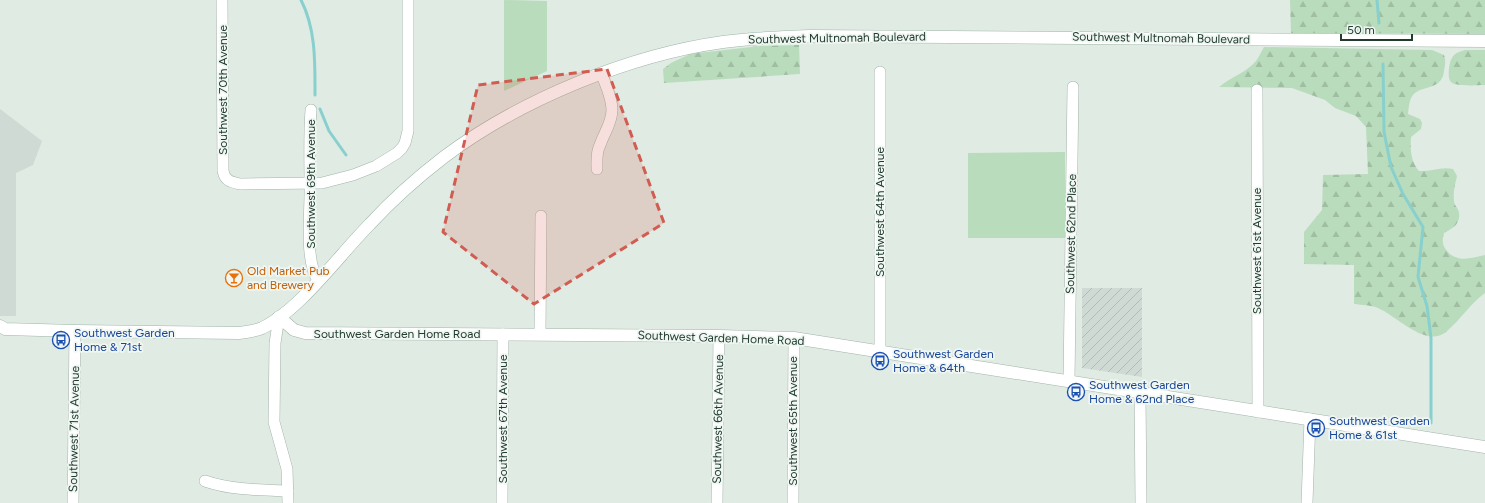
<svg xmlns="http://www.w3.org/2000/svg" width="1485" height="503" font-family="Figtree,sans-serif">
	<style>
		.built { fill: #cedad3 }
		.industrial { fill: url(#industrial-furrows) }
		.forest { fill: url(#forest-firs) }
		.green { fill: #b9dcbc }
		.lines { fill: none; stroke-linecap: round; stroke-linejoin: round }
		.stream { stroke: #88d0ce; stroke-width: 3 }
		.minor-casing { stroke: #a3b3aa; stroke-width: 12 }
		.tertiary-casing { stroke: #a3b3aa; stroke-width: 13 }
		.secondary-casing { stroke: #9fb6aa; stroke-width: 13 }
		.minor { stroke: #fff; stroke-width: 11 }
		.tertiary { stroke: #fff; stroke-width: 12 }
		.secondary { stroke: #fff; stroke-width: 12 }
		.marked { fill: #d15d52; fill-opacity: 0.2; stroke: #d15d52; stroke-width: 3; stroke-dasharray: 8 5; stroke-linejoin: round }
		.labels { text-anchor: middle; stroke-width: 3.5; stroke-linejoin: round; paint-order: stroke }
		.street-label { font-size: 12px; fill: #213b2f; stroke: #f0f7f2 }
		.food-label { font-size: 12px; fill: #c56008; stroke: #f0f7f2; text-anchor: start }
		.transit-label { font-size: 12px; fill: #164399; stroke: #f0f7f2; text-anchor: start }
	</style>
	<defs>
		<pattern id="industrial-furrows" width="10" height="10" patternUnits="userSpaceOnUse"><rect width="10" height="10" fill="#cedad3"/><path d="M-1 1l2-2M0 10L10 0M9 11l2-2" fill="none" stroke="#b1bcb5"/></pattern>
		<pattern id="forest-firs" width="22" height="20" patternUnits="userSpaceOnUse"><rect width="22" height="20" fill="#b9dcbc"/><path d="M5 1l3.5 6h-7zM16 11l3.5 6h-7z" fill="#9fbea2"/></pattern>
	</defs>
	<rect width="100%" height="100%" fill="#e0ebe4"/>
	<path class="built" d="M0 109 42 141 33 165 16 173V316H0Z"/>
	<path class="industrial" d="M1082 288H1142V377L1082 368Z"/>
	<path class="forest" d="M1290 0H1485V34L1291 33Z
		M799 45 800 74 664 83 663 69 671 63 690 54 760 46Z
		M1264 47 1432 50 1444 55C1446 60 1445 66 1444 71 1442 91 1421 85 1413 95 1409 100 1409 107 1408 114L1420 119 1422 123 1421 129 1411 137C1410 150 1411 162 1419 171 1431 172 1441 166 1453 169L1457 176C1455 184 1453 192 1454 201 1454 205 1458 208 1459 212 1461 224 1452 229 1444 233 1442 241 1442 245 1447 251 1457 263 1471 258 1485 255V293C1470 304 1460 320 1446 332 1425 348 1397 316 1378 308 1371 305 1362 305 1354 304V265L1304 264V232L1322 210 1323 175 1368 174 1366 127 1356 116 1335 108 1325 100 1292 88 1219 87C1231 77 1247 72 1256 61 1259 57 1261 52 1264 47Z
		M1465 50H1485V85C1478 85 1456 87 1451 82 1447 79 1449 62 1452 58 1454 53 1461 51 1465 50Z"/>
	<path class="green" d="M504 0 547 1V71L504 91Z
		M1065 152V238H968V153Z"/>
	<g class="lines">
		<path class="stream" d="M301 0C316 29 315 63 315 95
			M1377 0 1379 23
			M1383 64 1384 132 1391 167 1403 194 1423 227 1418 277 1427 306 1431 338V423
			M320 109 329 131 346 155"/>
		<g class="minor-casing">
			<path id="minor" d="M222 0 223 171C225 181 231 182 240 184L322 183 353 175 376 166 397 153 402 148 405 143 408 131V0
				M880 72V352
				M1257 90 1258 412
				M311 110C309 135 310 159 310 184 311 209 304 260 318 280
				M597 169C597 161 596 152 600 145 604 133 612 123 612 110 612 98 606 86 602 75
				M279 317 275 343 274 422 287 469 288 503
				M540 334 541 216
				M1069 381 1073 87
				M1140 392 1141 503
				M205 481C231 490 260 490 288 491
				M73 503 75 331
				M502 503 503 334
				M717 503 719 336
				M793 503 794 338
				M1307 503 1310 419"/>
		</g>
		<g class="tertiary-casing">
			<path id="tertiary" d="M279 317 294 330 305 333 719 336 794 338 1485 447"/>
		</g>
		<g class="secondary-casing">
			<path id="secondary" d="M0 326 5 329 75 331 239 333C247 332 255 331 262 328 300 310 340 254 370 224 393 199 418 177 444 157 520 100 629 55 723 42 752 38 781 37 810 36L1485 41"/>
		</g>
		<use href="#minor" class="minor"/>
		<use href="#tertiary" class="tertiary"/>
		<use href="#secondary" class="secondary"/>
	</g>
	<path class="marked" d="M607 69 664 223 534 304 443 232 478 85Z"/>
	<defs>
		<g id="bar-ring" transform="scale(0.9)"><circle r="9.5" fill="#f0f7f2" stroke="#e8710a" stroke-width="1.5"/><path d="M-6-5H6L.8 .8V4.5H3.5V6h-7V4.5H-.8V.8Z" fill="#e8710a"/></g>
		<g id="bus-ring" transform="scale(0.9)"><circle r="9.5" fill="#f0f7f2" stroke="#1a4fb4" stroke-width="1.5"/><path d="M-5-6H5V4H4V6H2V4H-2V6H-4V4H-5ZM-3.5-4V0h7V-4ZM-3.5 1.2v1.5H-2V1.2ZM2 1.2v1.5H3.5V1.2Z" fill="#1a4fb4"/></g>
	</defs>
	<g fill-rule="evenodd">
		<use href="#bar-ring" x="234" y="278"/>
		<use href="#bus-ring" x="61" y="340"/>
		<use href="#bus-ring" x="880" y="361"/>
		<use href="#bus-ring" x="1076" y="392"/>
		<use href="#bus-ring" x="1316" y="428"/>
	</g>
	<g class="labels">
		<g class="street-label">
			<text transform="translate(837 38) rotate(-1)" y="4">Southwest Multnomah Boulevard</text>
			<text transform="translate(1161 38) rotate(1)" y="4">Southwest Multnomah Boulevard</text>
			<text transform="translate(223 90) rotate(-90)" y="4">Southwest 70th Avenue</text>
			<text transform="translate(311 184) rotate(-90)" y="4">Southwest 69th Avenue</text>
			<text transform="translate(880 212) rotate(-90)" y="4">Southwest 64th Avenue</text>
			<text transform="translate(1071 234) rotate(-89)" y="4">Southwest 62nd Place</text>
			<text transform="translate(1257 251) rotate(-90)" y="4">Southwest 61st Avenue</text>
			<text x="397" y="338">Southwest Garden Home Road</text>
			<text transform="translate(721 338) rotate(2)" y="4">Southwest Garden Home Road</text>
			<text transform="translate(503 419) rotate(-90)" y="4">Southwest 67th Avenue</text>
			<text transform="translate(718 419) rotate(-89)" y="4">Southwest 66th Avenue</text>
			<text transform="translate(793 421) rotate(-90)" y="4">Southwest 65th Avenue</text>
			<text transform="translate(74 429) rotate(-89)" y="4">Southwest 71st Avenue</text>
		</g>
		<g class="food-label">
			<text x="247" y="275">Old Market Pub<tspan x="247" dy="14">and Brewery</tspan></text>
		</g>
		<g class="transit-label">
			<text x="74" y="337">Southwest Garden<tspan x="74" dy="14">Home &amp; 71st</tspan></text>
			<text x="893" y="358">Southwest Garden<tspan x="893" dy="14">Home &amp; 64th</tspan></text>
			<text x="1089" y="389">Southwest Garden<tspan x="1089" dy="14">Home &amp; 62nd Place</tspan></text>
			<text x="1329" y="425">Southwest Garden<tspan x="1329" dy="14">Home &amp; 61st</tspan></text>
		</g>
	</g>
	<path d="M1341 34v6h71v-6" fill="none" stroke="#213b2f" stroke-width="2"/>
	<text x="1347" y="34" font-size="12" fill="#213b2f" stroke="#f0f7f2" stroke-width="3" paint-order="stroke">50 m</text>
</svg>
